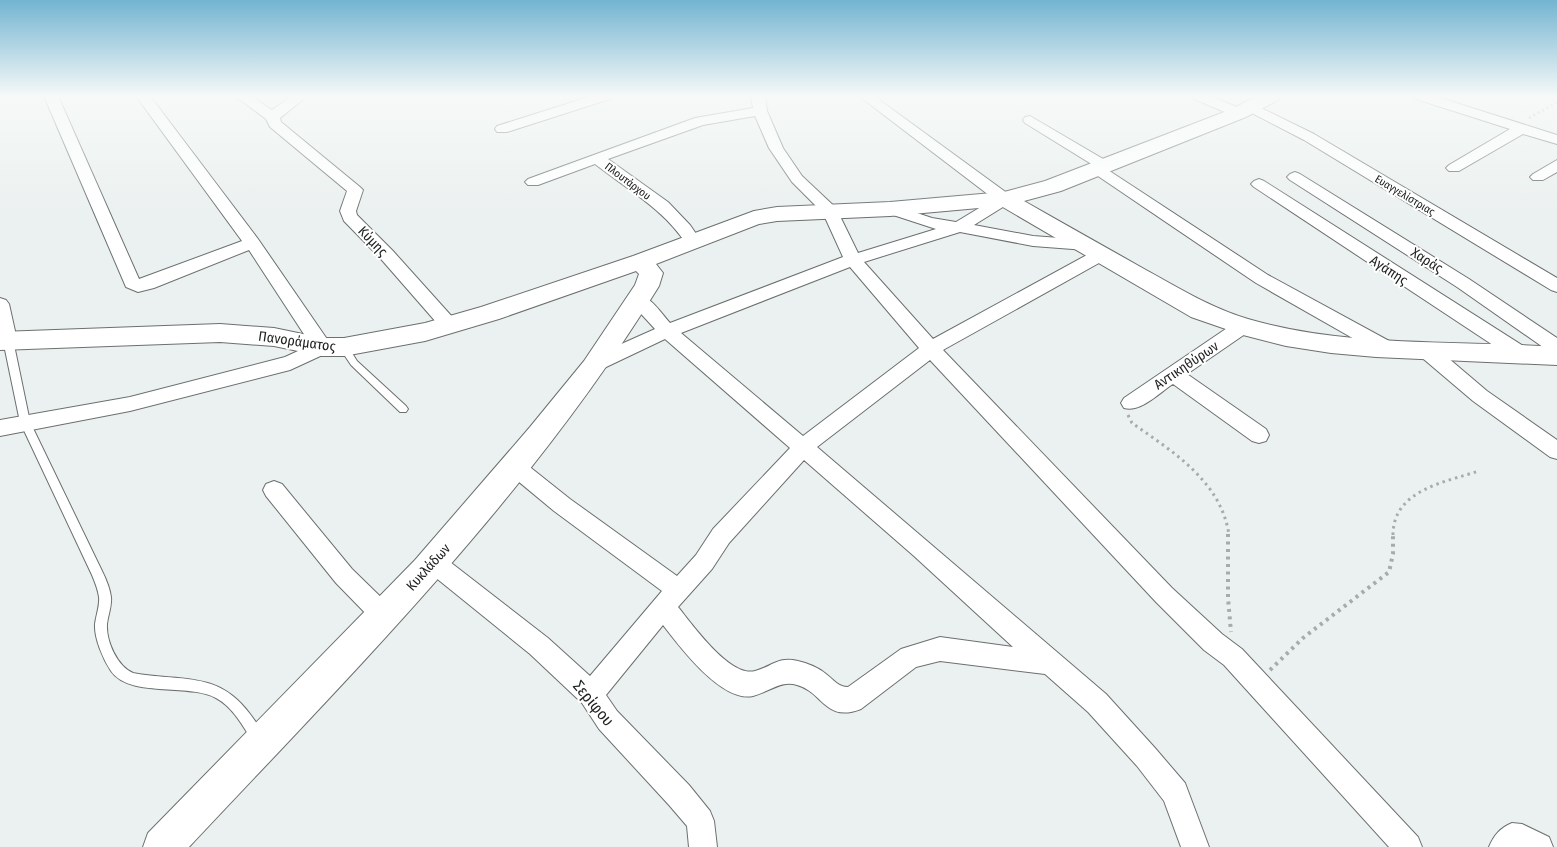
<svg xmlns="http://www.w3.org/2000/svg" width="1557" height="847" font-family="'Fira Sans Condensed',sans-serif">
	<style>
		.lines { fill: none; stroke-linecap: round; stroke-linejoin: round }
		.lane-casing { stroke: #6b706f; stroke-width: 2 }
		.street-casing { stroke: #6b706f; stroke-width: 2 }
		.secondary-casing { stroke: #6b706f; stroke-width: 2 }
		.path-far2 { stroke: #a7abab; stroke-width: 2.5; stroke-dasharray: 2 3; stroke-linecap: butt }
		.path-far1 { stroke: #a7abab; stroke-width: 3; stroke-dasharray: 2.5 4; stroke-linecap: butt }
		.path { stroke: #a7abab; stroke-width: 4; stroke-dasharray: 3 4.5; stroke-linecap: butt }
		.lane { fill: #fff; fill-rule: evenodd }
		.street { fill: #fff; fill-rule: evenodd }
		.secondary { fill: #fff; fill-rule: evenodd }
		.labels { text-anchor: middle; stroke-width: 4; stroke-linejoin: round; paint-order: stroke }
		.far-street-label { font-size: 11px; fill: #212323; stroke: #fff }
		.street-label { font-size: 14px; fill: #212323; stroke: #fff }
		.near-street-label { font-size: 16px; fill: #212323; stroke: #fff }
	</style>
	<rect width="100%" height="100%" fill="#ebf1f0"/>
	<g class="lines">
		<g class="lane-casing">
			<path id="lane" d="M8 337 13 340 30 422 102 571C106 579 110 589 111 597 112 606 108 615 107 624 106 641 117 666 133 673 180 682 218 670 250 714 255 721 261 729 265 737L263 742 258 744 253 742C243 726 233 707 216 698 189 683 129 698 111 671 103 659 94 638 95 624 96 615 100 606 99 597 98 590 95 582 92 575L20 422 3 340Z
				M344 344 347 345 357 361 406 406 408 409 406 412H400L351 365 339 347Z"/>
		</g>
		<g class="street-casing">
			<path id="street" d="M44 96H58L139 279 242 241 136 96H150L258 239 329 342 331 347 329 352 290 370 130 411 0 436V420L130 397 285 357 311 345 249 250 154 288 138 292 126 287Z
				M235 96H251L272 110 292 96H307L280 118 281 122 360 187 363 190 356 211 357 215 393 251 455 320 458 325 455 330 449 331 443 330 381 259 344 221 340 211 347 191 270 127 266 119Z
				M592 96H612L610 99 507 132H497L495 129 497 126Z
				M751 96H765L767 111 783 148 802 176 836 208 858 253 936 229 884 212 882 209 884 206 890 204 932 218 956 222 994 199 859 96H874L1011 196 1013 199 1011 202 974 225 1033 236 1086 240 1092 241 1094 245 1092 249 1086 250 1033 246 960 232 864 262 933 339 1096 250 1102 249 1108 250 1110 254 1108 258 943 350 1172 588 1222 634 1242 649 1418 837 1422 847H1389L1224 665 1204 650 1156 602 930 360 817 447 1106 694 1155 748 1185 783 1209 847H1181L1164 801 1137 766 1088 712 1045 674 940 661 916 667 861 709C825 723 823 692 797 685 781 680 769 692 753 696 722 703 680 647 663 625L606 695 617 711 689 785 710 811 714 821 717 847H689L687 826 669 805 599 729 582 703 530 654 425 569 422 562 425 555 433 552 441 555 548 638 590 676 662 591 554 511 507 472 504 466 507 460 514 458 521 460 570 499 677 576 696 555 713 529 790 448 665 339 604 368 597 370 590 368 588 363 590 358 655 329 632 304 629 300 632 296C648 291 660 312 670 323L843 257 823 213 792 182 769 148 755 116 703 125 608 159 668 202 690 225 701 241 699 245 693 246 687 245C664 209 628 190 595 164L538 185H528L525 182 528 179 695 118 753 108ZM850 267 919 348 803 436 681 333ZM804 460 914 556 1013 647 940 637 901 649 848 687C838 687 834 680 826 674 819 668 807 663 798 661 778 656 773 666 755 671 730 678 692 624 678 607L712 569 729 543Z
				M1192 96H1210L1244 110 1246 113 1239 117 1234 116 1194 99Z
				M1414 96H1434L1557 135V144L1523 134 1459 171H1449L1446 168 1449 165 1510 129 1416 99Z
				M1251 103 1314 134 1557 278V292L1551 290 1304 140 1246 110 1244 107 1246 104Z
				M1030 116 1110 163 1113 166 1108 170 1268 275 1391 342 1393 347 1391 352 1384 354 1377 352 1256 283 1092 172 1089 169 1093 165 1025 123 1023 120 1025 117Z
				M1557 160V172L1543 180H1533L1530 177 1533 174Z
				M1295 172 1300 174 1469 279 1557 338V354L1550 352 1457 287 1290 180 1287 177 1290 174Z
				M1259 179 1264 181 1528 349 1530 354 1528 359 1521 361 1514 359 1254 187 1251 184 1254 181Z
				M0 298 6 300 9 304 17 340 15 345 8 347 1 345 0 342Z
				M1242 321 1248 322 1251 327 1248 332 1187 374 1266 429 1269 435 1266 441 1259 443 1252 441 1173 384C1159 393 1140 413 1124 408L1121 403 1124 398 1236 322Z
				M1427 344 1434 346 1487 391 1557 440V459L1550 457 1473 401 1420 356 1418 351 1420 346Z
				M274 481 282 484 352 569 391 607 395 615 391 623 383 626 375 623 336 583 266 496 263 490 266 484Z
				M1512 823 1522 824 1549 837 1553 847H1489C1494 835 1500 828 1512 823Z"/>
		</g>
		<g class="secondary-casing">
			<path id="secondary" d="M1257 96H1280L1278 100 1246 117 1061 191 1024 201C1064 224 1105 247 1146 270 1179 288 1211 308 1248 319 1347 348 1455 340 1557 347V365L1376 357 1331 353 1286 346 1243 335 1191 317 1001 206 890 216 777 221 759 224 656 264 663 273 659 286C531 495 355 670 189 847H143L148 833 415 560 530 427 584 361 635 285 639 274 636 271 499 319 425 341 344 356H322L274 346 220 342 0 350V332L220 324 274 328 322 338H344L425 323 481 307 633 256 754 211 777 207 890 202 1004 192 1045 181 1232 109Z"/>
		</g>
		<path class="path-far2" d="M1529 118 1557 102"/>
		<path class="path-far1" d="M1128 415 1132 423C1173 452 1221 481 1229 535
			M1393 535C1393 490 1445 482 1479 471"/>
		<path class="path" d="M1228 534V598L1231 632
			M1270 670 1303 638 1389 572 1393 554V534"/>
		<use href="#lane" class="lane"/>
		<use href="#street" class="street"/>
		<use href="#secondary" class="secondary"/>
	</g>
	<linearGradient id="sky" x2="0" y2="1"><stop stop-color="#73b4d1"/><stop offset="0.45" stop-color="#f6f9f8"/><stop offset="1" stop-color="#f6f9f8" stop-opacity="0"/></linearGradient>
	<rect width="1557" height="214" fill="url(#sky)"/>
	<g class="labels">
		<g class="far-street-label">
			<text transform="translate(628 181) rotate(37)" y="4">Πλουτάρχου</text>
			<text transform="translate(1405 195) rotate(31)" y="4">Ευαγγελίστριας</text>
		</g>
		<g class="street-label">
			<text transform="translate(373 241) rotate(46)" y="5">Κύμης</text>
			<text transform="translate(1427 260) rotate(32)" y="5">Χαράς</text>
			<text transform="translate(1389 270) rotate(33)" y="5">Αγάπης</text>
			<text transform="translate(297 341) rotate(8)" y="5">Πανοράματος</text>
			<text transform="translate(1186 365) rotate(-34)" y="5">Αντικηθύρων</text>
			<text transform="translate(428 567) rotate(-48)" y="5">Κυκλάδων</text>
		</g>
		<g class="near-street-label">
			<text transform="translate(594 703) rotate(50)" y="6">Σερίφου</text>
		</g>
	</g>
</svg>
